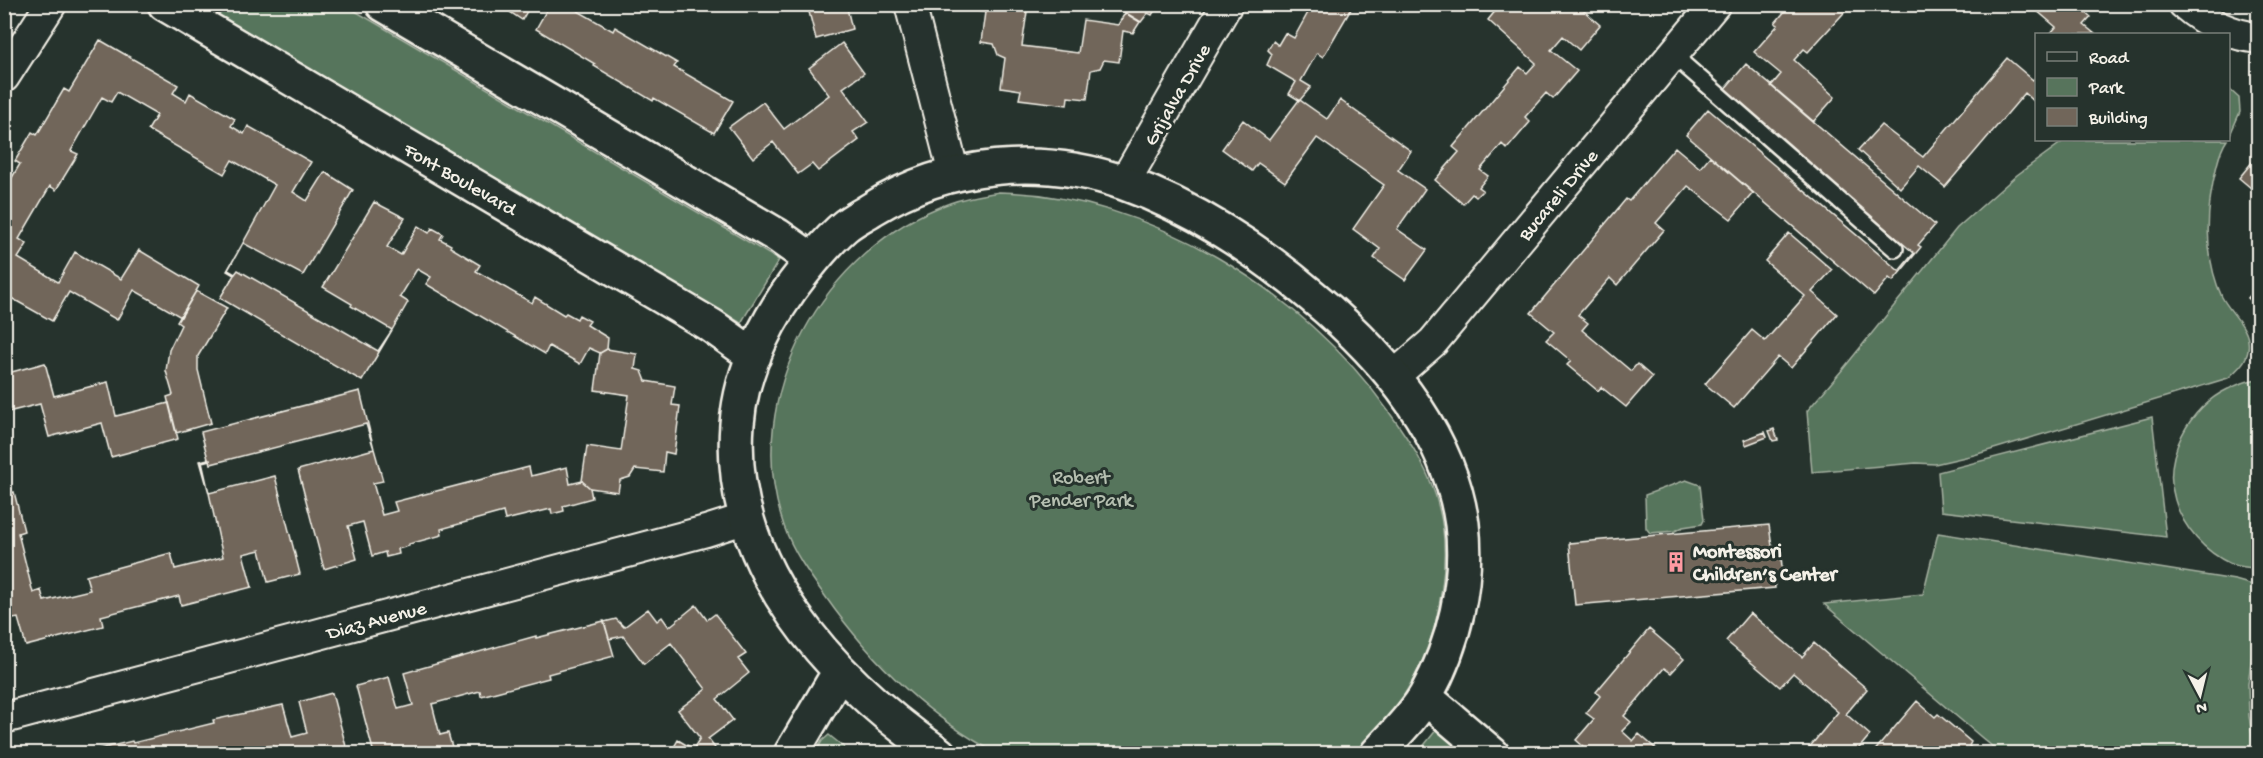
<svg xmlns="http://www.w3.org/2000/svg" width="2263" height="758" font-family="'Gochi Hand',sans-serif">
	<style>
		.green { fill: #57745c; stroke: #a6b2a2; stroke-width: 1.5 }
		.building { fill: #71665a; stroke: #f4f1e8; stroke-width: 1.5 }
		.lines { fill: none; stroke-linecap: round; stroke-linejoin: round }
		.lane-casing { stroke: #f4f1e8; stroke-width: 20 }
		.street-casing { stroke: #f4f1e8; stroke-width: 34 }
		.secondary-casing { stroke: #f4f1e8; stroke-width: 38 }
		.lane { stroke: #26332d; stroke-width: 15 }
		.street { stroke: #26332d; stroke-width: 30 }
		.secondary { stroke: #26332d; stroke-width: 33 }
		.labels { text-anchor: middle; stroke-width: 6; stroke-linejoin: round; paint-order: stroke }
		.street-label { font-size: 20px; fill: #f4f1e8; stroke: #26332d }
		.park-label { font-size: 20px; fill: #b5bfb0; stroke: #26332d }
		.poi-label { font-size: 20px; font-weight: bold; fill: #f4f1e8; stroke: #26332d; text-anchor: start }
	</style>
	<rect width="100%" height="100%" fill="#26332d"/>
	<filter id="ink" filterUnits="userSpaceOnUse"><feTurbulence type="fractalNoise" baseFrequency=".0167" numOctaves="2"/><feDisplacementMap in="SourceGraphic" scale="12" xChannelSelector="R" yChannelSelector="G"/><feConvolveMatrix kernelMatrix="1 2 1 2 8 2 1 2 1" color-interpolation-filters="sRGB"/></filter>
	<g filter="url(#ink)">
		<path class="green" d="M202 5H345L779 260 741 323Z
			M2229 89 2239 98 2240 112 2229 137Z
			M2065 140H2227C2222 147 2219 157 2217 165 2206 207 2203 256 2222 297 2229 311 2246 325 2248 340 2251 358 2240 367 2228 378L1974 455 1935 464 1916 463 1812 472 1807 411 1843 369 1957 228 2017 175Z
			M999 192C1149 195 1303 291 1389 412 1410 441 1431 473 1439 508 1449 546 1444 587 1435 625 1421 675 1393 719 1354 753L998 754C928 717 870 660 825 596 809 574 793 552 784 526 739 396 825 247 950 203 966 197 982 195 999 192Z
			M2258 379V569C2250 567 2239 567 2231 564 2205 552 2183 528 2175 500 2162 457 2189 407 2228 389 2239 384 2247 380 2258 379Z
			M2152 417 2166 537 1941 511 1938 472Z
			M1686 480 1700 485 1704 520 1702 524 1683 527 1675 531 1650 533 1646 528 1645 495Z
			M1938 533 2235 580 2256 586 2258 589V640L2252 655 2248 684 2249 716 2255 753H2000L1824 604 1923 594Z
			M1437 729 1467 754H1417Z
			M829 735 844 747V753H815L822 741Z"/>
		<path class="building" d="M498 4H531L522 20Z
			M550 4H572L571 7 613 31 615 27 677 63 674 67 733 101 714 133 654 98 653 101 594 66 595 64 536 29Z
			M807 4H846L852 29 816 39Z
			M975 4H991V7L1027 12 1022 46 1078 53 1083 20 1118 25 1125 13 1140 22 1133 33 1123 31 1119 62 1104 60 1100 68 1091 70 1087 99 1068 97 1067 105 1019 99 1021 90 1001 87 1005 58 998 55 994 44 981 42 985 12 975 11Z
			M1111 4H1157L1158 5 1152 15 1148 13 1141 22Z
			M1305 4H1354L1323 57 1317 53 1301 81 1311 87 1300 100 1327 119 1340 100 1411 151 1398 170 1425 189 1397 229 1427 250 1405 280 1374 258 1380 249 1353 229 1384 185 1317 138 1285 182 1258 163 1252 171 1222 149 1243 120 1269 140 1299 100 1289 94 1296 82 1267 65 1272 54 1268 50 1273 41 1278 45 1285 33 1294 38 1310 9Z
			M1501 4H1576L1600 25 1579 50 1563 36 1551 50 1577 71 1553 99 1546 93 1525 117 1530 122 1507 149 1502 144 1480 170 1488 176 1479 187 1483 190 1476 197 1472 194 1463 204 1435 180 1459 152 1453 147 1520 67 1527 73 1536 63 1488 20Z
			M1791 4H1852L1808 52 1804 49 1794 60 1835 97 1813 122 1771 86 1781 74 1754 52 1778 25 1775 23Z
			M2029 4H2076L2091 17 2084 25 2095 34H2050L2056 27Z
			M100 40 178 85 173 93 186 101 190 93 235 119 231 126 244 134 248 126 311 162 293 192 307 201 325 172 353 190 303 275 243 243 275 185 232 160 224 174 148 130 157 115 117 92 111 102 102 97 71 151 78 154 56 190 50 186 19 239 27 244 18 258 58 282 75 252 121 279 139 250 199 286 181 317 134 290 117 320 69 292 52 321 4 294V191L20 164 15 161 32 132 37 135 64 89 69 92Z
			M842 43 864 73 843 88 868 122 853 132 859 140 818 171 812 164 798 174 773 142 753 158 729 127 763 102 784 129 829 95 809 68Z
			M2007 58 2033 80 2036 77V103L2025 93 1945 187 1919 166 1900 188 1858 150 1881 125 1923 157Z
			M1746 64 1935 225 1918 245 1921 247 1893 281 1889 278 1874 296 1686 135 1708 109 1899 271 1914 253 1723 91Z
			M1675 147 1700 168 1710 156 1753 193 1731 219 1688 186 1656 223 1664 230 1617 285 1610 278 1578 315 1588 323 1582 330 1631 371 1637 364 1652 377 1626 407 1601 387 1598 391 1567 365 1571 361 1546 340 1554 332 1531 313 1626 199 1629 201Z
			M2258 155V194L2239 178Z
			M374 202 405 218 387 247 401 255 418 226 429 233 432 228 443 234 440 239 451 245 450 247 480 265 476 271 532 303 535 297 564 315 566 313 577 319 579 315 590 321 587 325 608 338 607 349 600 353 589 348 580 364 549 346 545 354 426 284 431 277 417 269 400 297 408 302 392 330 351 306 352 304 323 287Z
			M1789 233 1832 270 1812 292 1837 314 1791 368 1778 357 1734 408 1705 384 1752 330 1765 341 1805 296 1765 261Z
			M243 243 228 270 235 274 238 270 378 351 392 330 362 381 220 298 234 275 227 271Z
			M2258 286V307L2248 298Z
			M196 291 227 308 198 356V370L211 423 176 433 167 397 173 395 166 371 169 350 181 325 177 322Z
			M607 349 637 354 635 369 642 371 646 381 675 386 672 405 680 406 674 454 665 452 663 472 635 469 630 477 620 480 618 492 590 488 582 481 587 446 621 451 629 395 595 390 600 353Z
			M45 363 54 396 108 382 116 416 169 403 178 439 111 457 102 423 49 437 40 404 4 413V374Z
			M360 391 374 449 366 424 211 464 210 460 202 462 209 493 200 461 208 459 201 432Z
			M1774 429 1778 440 1773 441 1769 431Z
			M1765 432 1767 437 1746 445 1744 440Z
			M374 449 383 481 373 483 382 515 397 511 394 502 529 467 531 476 567 467 570 484 582 481 590 488 592 498 563 506 564 511 552 514 551 509 505 520 503 512 441 529 442 535 409 544V546L398 549 399 554 386 557 385 552 372 556 363 522 348 526 357 559 324 569 298 470Z
			M275 476 300 574 268 582 260 550 243 554 252 587 181 605 179 596 101 616 103 626 26 646 18 618 8 620 4 606V483L7 494 14 492 24 531 18 533 33 593 41 590 44 601 90 590 86 576 171 553 175 569 223 557 209 493Z
			M1769 525 1772 546H1780L1783 577 1774 578 1775 588 1575 605 1569 543Z
			M696 605 707 620 715 614 746 654 738 659 749 673 717 699 733 720 708 739 715 748 712 754H700L693 749 700 738 678 710 706 689 671 643 644 664 623 636 609 639 604 622 616 619 624 627 648 609 657 621 662 617 669 627Z
			M1750 613 1802 657 1814 643 1867 689 1846 714 1870 735 1854 754H1804L1838 712 1793 673 1780 687 1726 641Z
			M604 621 614 656 548 674 549 678 481 696 480 691 432 704 440 735 448 733 454 754H374L356 686 389 677 398 709 413 705 404 673 536 636V638Z
			M1649 629 1684 659 1671 673 1664 668 1624 716 1631 722 1622 731 1633 741 1639 734 1662 754H1592L1576 740 1594 719 1586 713 1600 696 1596 692Z
			M332 693 348 754H275L273 745 259 749V754H94L99 752V749L132 741 133 743 214 723 213 720 283 705 292 737 307 733 299 702Z
			M1917 701 1935 717 1938 714 1971 742 1969 746 1978 754H1872Z
			M678 740 693 749 700 754H670Z"/>
		<g class="lines">
			<g class="lane-casing">
				<path id="lane" d="M1673 55 1895 249"/>
			</g>
			<g class="street-casing">
				<path id="street" d="M910 4 954 174
					M2184 4C2206 23 2231 35 2258 38
					M4 77 51 4
					M1124 183 1227 4
					M1393 377 1433 342 1715 4
					M4 718 706 531 747 518"/>
			</g>
			<g class="secondary-casing">
				<path id="secondary" d="M165 4 712 326 754 356
					M383 4 778 236 812 260
					M1425 697 1492 754
					M791 754 840 671
					M939 754C830 678 726 566 737 424 741 369 770 313 804 271 816 256 829 240 844 227 852 220 863 215 872 209 947 162 1042 154 1124 183 1192 207 1258 250 1312 296 1382 354 1449 431 1462 524 1469 581 1454 645 1426 695 1414 716 1394 735 1377 754"/>
			</g>
			<use href="#lane" class="lane"/>
			<use href="#street" class="street"/>
			<use href="#secondary" class="secondary"/>
		</g>
	</g>
	<defs>
		<g id="building-bare" transform="scale(1.62)"><path d="M-4-6H4V6H1V3H-1V6H-4ZM-2.5-4.3h1.7v1.8h-1.7ZM.8-4.3h1.7v1.8H.8ZM-2.5-1h1.7V.8h-1.7ZM.8-1h1.7V.8H.8Z" fill="#ff9aa2" stroke="#26332d" stroke-width="2.5" paint-order="stroke"/></g>
	</defs>
	<g fill-rule="evenodd">
		<use href="#building-bare" x="1676" y="562"/>
	</g>
	<g class="labels">
		<g class="street-label">
			<text transform="translate(1176 94) rotate(-60)" y="7">Grijalva Drive</text>
			<text transform="translate(461 178) rotate(30)" y="7">Font Boulevard</text>
			<text transform="translate(1557 194) rotate(-50)" y="7">Bucareli Drive</text>
			<text transform="translate(376 619) rotate(-15)" y="7">Diaz Avenue</text>
		</g>
		<g class="park-label">
			<text x="1081" y="483">Robert<tspan x="1081" dy="23">Pender Park</tspan></text>
		</g>
		<g class="poi-label">
			<text x="1693" y="557">Montessori<tspan x="1693" dy="23">Children’s Center</tspan></text>
		</g>
	</g>
	<rect width="2263" height="758" fill="none" stroke="#26332d" stroke-width="24"/>
	<rect x="12" y="12" width="2239" height="734" fill="none" stroke="#f4f1e8" stroke-width="2" filter="url(#ink)"/>
	<rect x="2035" y="33" width="195" height="108" fill="#26332d" stroke="#787f78" stroke-width="1.5"/>
	<rect x="2047" y="52" width="30" height="9" fill="#26332d" stroke="#787f78" stroke-width="1.5"/>
	<text x="2089" y="63" font-size="18" fill="#f4f1e8">Road</text>
	<rect x="2047" y="78" width="30" height="18" fill="#57745c" stroke="#787f78" stroke-width="1.5"/>
	<text x="2089" y="93" font-size="18" fill="#f4f1e8">Park</text>
	<rect x="2047" y="108" width="30" height="18" fill="#71665a" stroke="#787f78" stroke-width="1.5"/>
	<text x="2089" y="123" font-size="18" fill="#f4f1e8">Building</text>
	<g transform="translate(2200 695) rotate(173)" stroke="#26332d" stroke-width="4.5" paint-order="stroke">
	<path d="M0-4.5L10 22L0 15L-10 22Z" fill="#f4f1e8"/>
	<text y="-9" font-size="16" font-weight="bold" text-anchor="middle" fill="#f4f1e8">N</text>
	</g>
</svg>
